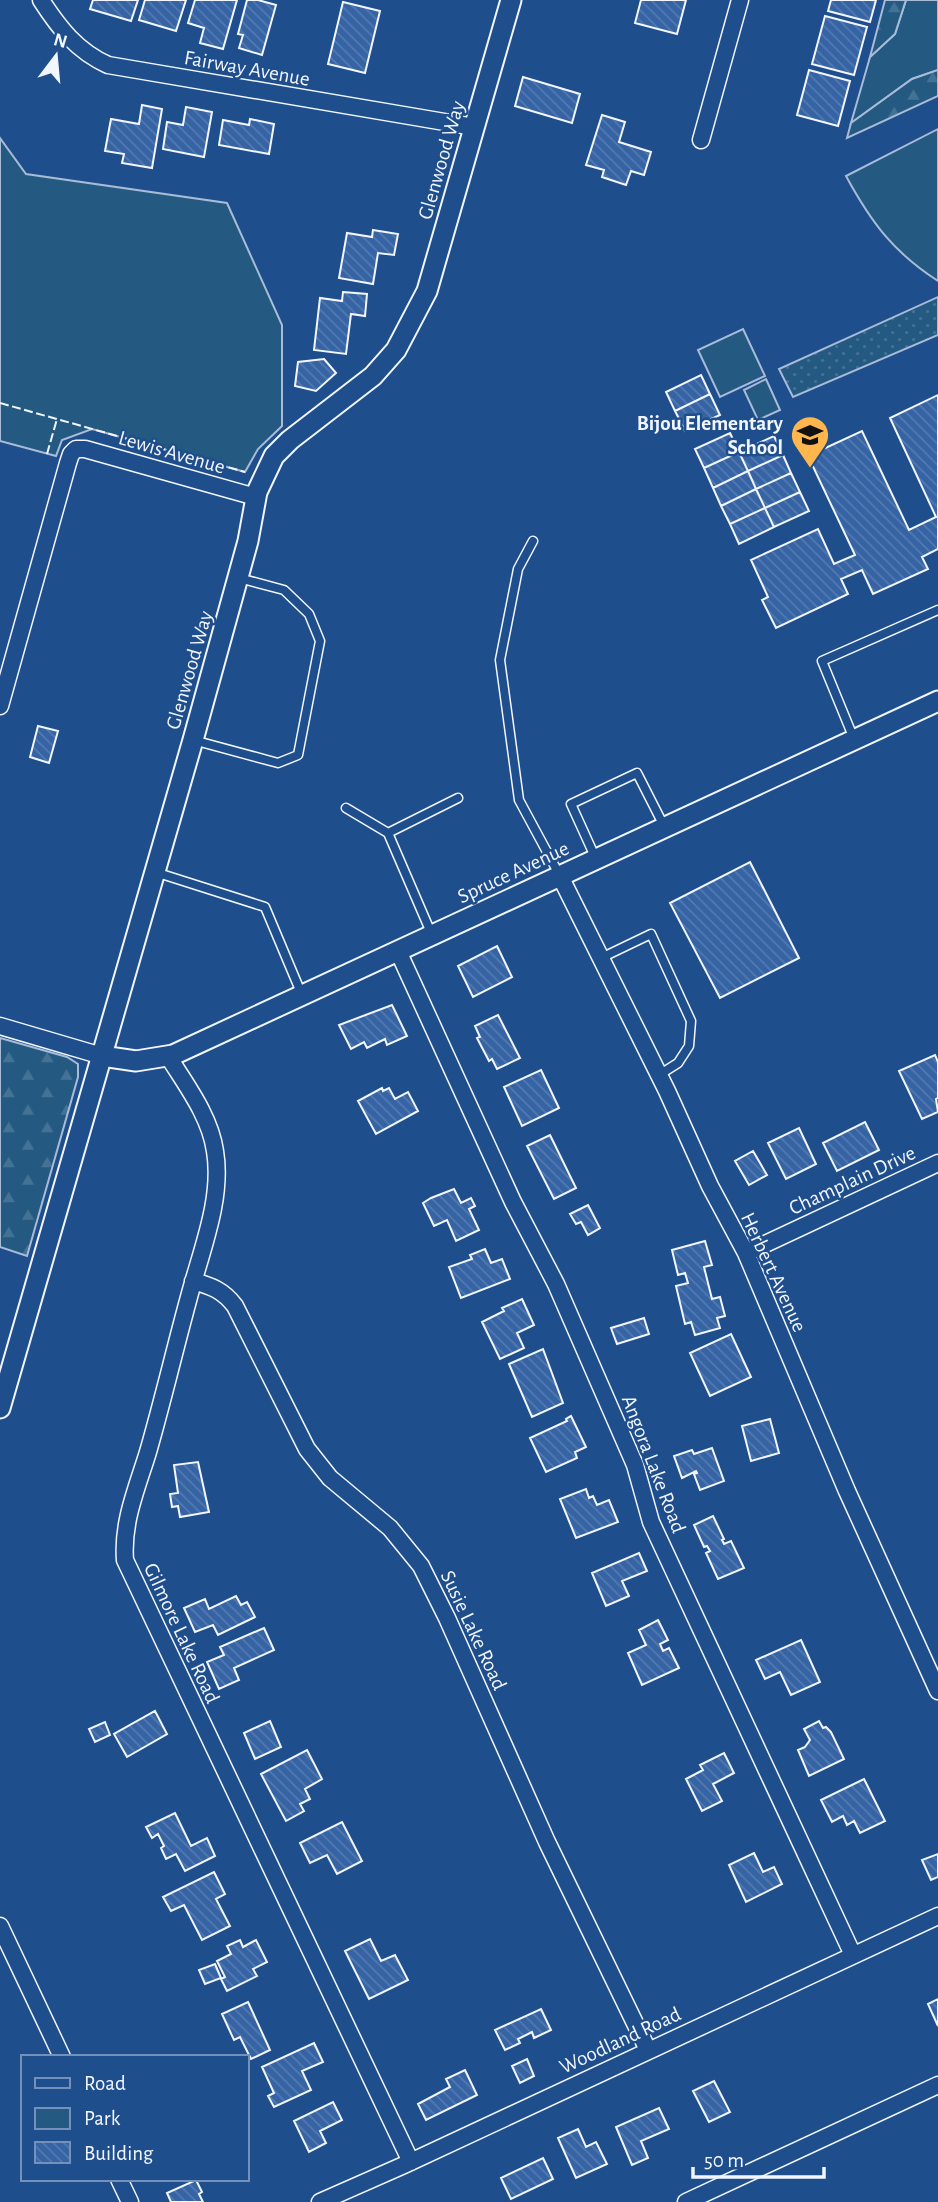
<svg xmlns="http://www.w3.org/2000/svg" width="938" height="2202" font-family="'Alegreya Sans',sans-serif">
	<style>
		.green { fill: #245a82; stroke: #a8bbd7; stroke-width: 2 }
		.forest { fill: url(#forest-firs); stroke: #a8bbd7; stroke-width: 2 }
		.park { fill: url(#park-dots); stroke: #a8bbd7; stroke-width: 2 }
		.building { fill: url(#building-back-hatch); stroke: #f2f6ff; stroke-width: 2 }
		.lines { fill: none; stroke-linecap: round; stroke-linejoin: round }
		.service-casing { stroke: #f2f6ff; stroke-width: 11 }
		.minor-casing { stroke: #f2f6ff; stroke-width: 19 }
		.tertiary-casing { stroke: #f2f6ff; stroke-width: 23 }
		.service { stroke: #1f4e8c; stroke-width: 8 }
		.minor { stroke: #1f4e8c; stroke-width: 16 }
		.tertiary { stroke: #1f4e8c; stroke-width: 19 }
		.fence { stroke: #f2f6ff; stroke-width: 2; stroke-dasharray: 9 3.5; stroke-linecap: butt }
		.labels { text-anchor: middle; stroke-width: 5; stroke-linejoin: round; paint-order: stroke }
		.street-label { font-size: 21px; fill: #f2f6ff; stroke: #1f4e8c }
		.poi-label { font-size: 21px; font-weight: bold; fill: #f2f6ff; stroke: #1f4e8c; text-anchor: end }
	</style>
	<defs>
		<pattern id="forest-firs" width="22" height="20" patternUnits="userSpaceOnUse" patternTransform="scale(1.75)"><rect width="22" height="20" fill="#245a82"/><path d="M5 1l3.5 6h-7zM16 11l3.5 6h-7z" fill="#447295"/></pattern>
		<pattern id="park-dots" width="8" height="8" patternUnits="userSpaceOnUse" patternTransform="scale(1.75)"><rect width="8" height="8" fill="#245a82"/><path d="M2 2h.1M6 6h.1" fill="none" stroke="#447295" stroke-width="1.8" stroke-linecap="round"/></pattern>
		<pattern id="building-back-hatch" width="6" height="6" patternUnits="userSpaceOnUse" patternTransform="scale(1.75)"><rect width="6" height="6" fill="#3563a3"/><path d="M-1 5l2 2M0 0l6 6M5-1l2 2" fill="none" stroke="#537ab1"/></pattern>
	</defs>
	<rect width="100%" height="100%" fill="#1f4e8c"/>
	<path class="green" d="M906 0H938V70L912 79 851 123 870 57 895 34Z
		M938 129V281C893 252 871 222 846 176Z
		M0 138 26 174 227 203 282 325V426L258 449 245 472 92 429 62 440 56 456 0 441Z
		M743 329 765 376 720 397 698 350Z
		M766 379 780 410 758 420 744 390Z"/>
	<path class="forest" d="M885 0H906L895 34 870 57Z
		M938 70V96L847 138 851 123 912 79Z
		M0 1038 67 1057 78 1064V1077L27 1256 0 1247Z"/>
	<path class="park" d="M938 297V335L793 397 779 369Z"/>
	<path class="building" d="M93 0H138L131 21 90 9Z
		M145 0H186L176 31 139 20Z
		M195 0H237L223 49 200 43 204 28 188 23Z
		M247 0H258L276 5 262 55 239 48 243 35 238 34Z
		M641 0H686L677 34 635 23Z
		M831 0H876L870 22 828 11Z
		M343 2 380 11 365 73 328 64Z
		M825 16 867 27 854 75 812 64Z
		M809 70 850 81 838 126 797 115Z
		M523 77 580 94 572 123 515 106Z
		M142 105 162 109 152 168 122 163 124 154 105 151 111 119 139 124Z
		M186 107 212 112 204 157 163 149 167 122 183 125Z
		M602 115 625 122 619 142 651 152 644 175 631 171 626 185 602 177 604 170 586 165Z
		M250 119 274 124 269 154 219 145 223 120 249 125Z
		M373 230 398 234 394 255 378 253 373 284 339 278 347 233 372 237Z
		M343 292 367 294 365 316 351 314 346 354 314 350 320 298 342 301Z
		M324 359 336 373 316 391 295 386 298 362Z
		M701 375 710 394 675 411 666 392Z
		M710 394 720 415 685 431 675 411Z
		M938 395V549L922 557 928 569 873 594 862 570 841 579 848 594 776 628 762 600 768 597 751 560 818 529 834 564 855 555 808 456 862 431 909 530 936 517 890 418Z
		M730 433 739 452 704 468 695 449Z
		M774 436 783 455 748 471 739 452Z
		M739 452 748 471 713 488 704 468Z
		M783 455 791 473 756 489 748 471Z
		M748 471 756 489 721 506 713 488Z
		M791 473 800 492 765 508 756 489Z
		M756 489 765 508 730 524 721 506Z
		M800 492 809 511 774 527 765 508Z
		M765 508 774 527 739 544 730 524Z
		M38 726 58 731 49 763 30 757Z
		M750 862 799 958 720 998 670 903Z
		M497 946 512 977 473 997 458 966Z
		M392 1005 407 1036 387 1045 385 1039 367 1048 364 1042 351 1049 339 1025Z
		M498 1015 520 1058 497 1069 492 1059 489 1061 477 1038 480 1037 475 1026Z
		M935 1055 938 1062V1098L936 1099 938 1112 922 1119 899 1071Z
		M541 1070 559 1108 522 1126 504 1087Z
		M382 1088 383 1091 389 1088 395 1099 408 1092 418 1111 376 1134 358 1101Z
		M865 1122 879 1150 837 1171 823 1143Z
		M799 1128 816 1164 786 1179 768 1143Z
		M550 1135 576 1188 554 1199 527 1146Z
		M753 1151 767 1175 749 1185 735 1161Z
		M454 1189 461 1203 471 1198 475 1206 469 1209 479 1230 456 1241 447 1220 434 1226 423 1203 431 1198Z
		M588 1205 600 1228 588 1235 581 1222 576 1224 570 1214Z
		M705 1241 712 1265 704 1267 712 1299 720 1297 725 1316 717 1318 720 1328 695 1335 691 1322 685 1324 676 1286 688 1283 685 1273 678 1275 672 1250Z
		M485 1249 491 1263 502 1259 510 1279 461 1298 449 1267 472 1259 470 1255Z
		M522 1299 534 1325 517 1333 524 1348 500 1359 482 1322 504 1311 502 1308Z
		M644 1318 649 1334 617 1344 611 1328Z
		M731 1334 751 1377 710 1396 690 1353Z
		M543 1349 563 1403 532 1417 509 1364Z
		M571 1416 586 1447 575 1452 577 1458 546 1472 530 1438 567 1421 566 1419Z
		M770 1419 779 1453 751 1461 742 1426Z
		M712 1448 724 1481 700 1490 694 1474 697 1473 696 1471 682 1478 674 1456 692 1450 694 1454Z
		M198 1462 209 1512 180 1517 178 1506 172 1507 170 1494 178 1493 174 1465Z
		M586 1489 589 1498 593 1496 597 1505 609 1500 618 1522 576 1538 560 1499Z
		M713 1516 724 1539 722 1540 724 1544 731 1541 744 1568 718 1579 706 1553 710 1551 707 1546 704 1547 694 1525Z
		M639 1553 647 1571 622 1581 629 1596 606 1606 592 1573Z
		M236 1596 241 1605 247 1602 255 1617 218 1635 213 1625 195 1632 184 1608 205 1599 209 1609Z
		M658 1620 668 1640 660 1644 663 1651 669 1648 679 1668 642 1685 628 1653 646 1645 639 1630Z
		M264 1628 274 1650 234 1668 239 1680 219 1689 207 1662 224 1655 220 1647Z
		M801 1640 820 1682 791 1695 780 1672 765 1679 756 1660Z
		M155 1711 167 1734 127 1757 114 1734Z
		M270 1721 281 1747 255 1759 244 1733Z
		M819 1721 823 1728 826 1727 831 1732 844 1759 809 1776 798 1750 805 1747 810 1740 804 1729Z
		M105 1722 110 1735 95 1742 89 1729Z
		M307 1750 322 1779 305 1789 310 1799 300 1804 304 1811 286 1821 261 1774Z
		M724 1753 734 1773 713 1784 722 1801 702 1811 686 1779 703 1770 700 1765Z
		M864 1779 885 1821 860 1833 854 1821 847 1825 843 1816 832 1822 821 1800Z
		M175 1813 191 1846 207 1838 215 1856 185 1871 176 1854 166 1859 161 1848 164 1846 158 1834 152 1838 146 1827Z
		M342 1822 362 1861 337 1874 327 1855 310 1863 300 1843Z
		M754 1853 763 1872 774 1867 782 1884 746 1902 729 1865Z
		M938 1854V1877L931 1880 922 1860Z
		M214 1872 225 1894 216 1899 230 1926 202 1940 184 1905 171 1911 163 1897Z
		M370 1939 381 1961 395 1955 408 1980 369 1999 345 1951Z
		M240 1940 243 1947 256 1940 267 1962 253 1969 257 1976 227 1991 221 1979 225 1977 217 1961 231 1954 227 1946Z
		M215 1964 221 1978 205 1984 199 1970Z
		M938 1999V2026L928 2004Z
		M248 2002 270 2050 251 2059 240 2037 234 2040 222 2014Z
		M541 2009 551 2030 534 2038 532 2032 518 2039 520 2043 505 2050 495 2030Z
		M314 2043 323 2062 302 2071 311 2090 274 2107 268 2096 274 2093 262 2067Z
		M527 2059 534 2076 520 2083 512 2066Z
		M465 2070 477 2095 426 2120 418 2104 450 2087 446 2079Z
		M714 2081 730 2112 709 2122 693 2091Z
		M333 2102 342 2120 320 2131 326 2143 309 2152 294 2121Z
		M659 2108 669 2129 641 2141 648 2158 632 2165 616 2127Z
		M578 2129 586 2147 596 2142 607 2164 576 2178 558 2138Z
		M543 2158 553 2179 511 2199 501 2178Z
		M196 2180 202 2192 199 2194 203 2202H171L167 2193Z"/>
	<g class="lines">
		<g class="service-casing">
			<path id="service" d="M533 541 518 569 500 660 519 800 560 876
				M854 739 822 661 938 610
				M193 740 278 763 298 755 320 641 309 614 284 590 239 578
				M346 808 388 833 432 935
				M388 833 458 798
				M596 859 571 804 637 773 664 826
				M155 872 265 907 302 995
				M601 958 651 934 691 1021 689 1046 678 1063 659 1075"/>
		</g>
		<g class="minor-casing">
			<path id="minor" d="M41 0C59 28 77 51 108 65L474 127
				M701 140 740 0
				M0 706 68 463 71 454 76 449H85L256 497
				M560 876 667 1091 710 1186 746 1253 847 1491 938 1691
				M398 951 513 1202 556 1284 635 1465 651 1522 853 1955
				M0 1026 102 1056
				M168 1056C186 1085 210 1116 215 1151 223 1199 201 1251 189 1297 175 1348 163 1400 148 1452 137 1488 122 1522 125 1560L411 2162
				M746 1253 938 1163
				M193 1281C211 1286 223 1290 235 1306L307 1449 330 1478 390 1528 421 1566 447 1618 547 1842 648 2050
				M0 1926 62 2057
				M119 2179 130 2202
				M320 2202 404 2165 938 1916
				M686 2202 938 2085"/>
		</g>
		<g class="tertiary-casing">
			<path id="tertiary" d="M102 1056 136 1061 173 1055 938 701
				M0 1408 193 740 248 541 257 492 274 456 290 440 373 376 396 350 427 291 511 0"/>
		</g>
		<use href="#service" class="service"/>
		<use href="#minor" class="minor"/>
		<use href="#tertiary" class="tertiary"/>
		<path class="fence" d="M0 403 245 472
			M47 454 57 419"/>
	</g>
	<defs>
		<g id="school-pin" transform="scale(2.0125)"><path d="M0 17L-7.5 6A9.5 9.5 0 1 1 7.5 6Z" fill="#ffb74d" stroke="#1f4e8c"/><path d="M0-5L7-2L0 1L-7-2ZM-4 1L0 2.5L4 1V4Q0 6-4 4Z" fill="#111"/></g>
	</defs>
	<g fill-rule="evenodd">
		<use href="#school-pin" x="810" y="435"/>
	</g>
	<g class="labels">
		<g class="street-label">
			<text transform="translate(247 68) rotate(10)" y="7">Fairway Avenue</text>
			<text transform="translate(441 160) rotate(-74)" y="7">Glenwood Way</text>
			<text transform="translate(172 452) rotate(16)" y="7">Lewis Avenue</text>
			<text transform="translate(189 670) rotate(-74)" y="7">Glenwood Way</text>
			<text transform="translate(513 872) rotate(-25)" y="7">Spruce Avenue</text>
			<text transform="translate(852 1180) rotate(-25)" y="7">Champlain Drive</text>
			<text transform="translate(774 1272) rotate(65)" y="7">Herbert Avenue</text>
			<text transform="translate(654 1464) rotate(69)" y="7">Angora Lake Road</text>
			<text transform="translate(474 1630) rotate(65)" y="7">Susie Lake Road</text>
			<text transform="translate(182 1633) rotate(65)" y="7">Gilmore Lake Road</text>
			<text transform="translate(620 2040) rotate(-25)" y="7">Woodland Road</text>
		</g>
		<g class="poi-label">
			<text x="783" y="430">Bijou Elementary<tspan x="783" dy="24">School</tspan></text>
		</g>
	</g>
	<rect x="21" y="2055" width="228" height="126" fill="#1f4e8c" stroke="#7391ba" stroke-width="2"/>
	<rect x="35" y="2078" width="35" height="10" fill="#1f4e8c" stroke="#7391ba" stroke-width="2"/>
	<text x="84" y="2090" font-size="21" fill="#f2f6ff">Road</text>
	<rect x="35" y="2108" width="35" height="21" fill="#245a82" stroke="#7391ba" stroke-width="2"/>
	<text x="84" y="2125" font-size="21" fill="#f2f6ff">Park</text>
	<rect x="35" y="2142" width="35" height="21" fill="url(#building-back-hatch)" stroke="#7391ba" stroke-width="2"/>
	<text x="84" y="2160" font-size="21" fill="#f2f6ff">Building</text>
	<g transform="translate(56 56) rotate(16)" stroke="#1f4e8c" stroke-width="5" paint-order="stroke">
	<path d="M0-5L12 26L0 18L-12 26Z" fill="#f2f6ff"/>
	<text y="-10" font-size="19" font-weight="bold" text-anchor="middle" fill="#f2f6ff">N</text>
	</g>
	<path d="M693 2167v10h131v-10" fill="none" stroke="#f2f6ff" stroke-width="3.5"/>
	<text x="704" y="2167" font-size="21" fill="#f2f6ff" stroke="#1f4e8c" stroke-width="5" paint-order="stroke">50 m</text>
</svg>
